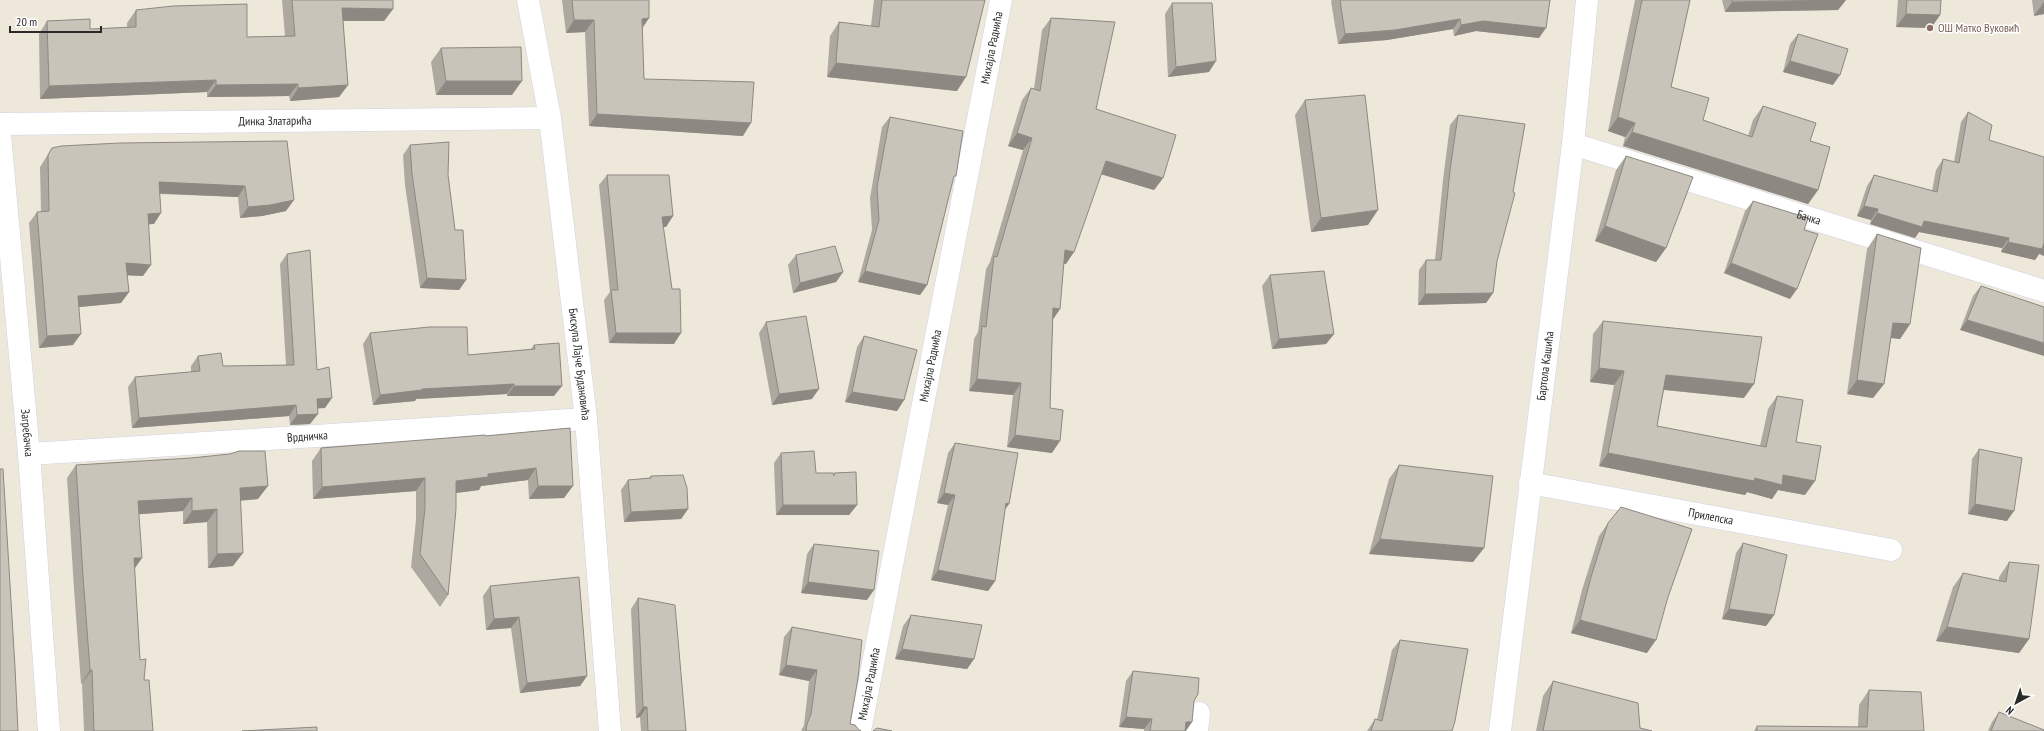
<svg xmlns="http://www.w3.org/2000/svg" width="2044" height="731" font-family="'PT Sans Narrow',sans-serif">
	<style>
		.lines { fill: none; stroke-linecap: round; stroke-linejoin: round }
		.minor-casing { stroke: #cfd1e5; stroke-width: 23 }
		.secondary-casing { stroke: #cfd1e5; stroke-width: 23 }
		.minor { stroke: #fff; stroke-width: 22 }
		.secondary { stroke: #fff; stroke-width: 22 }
		.wall { fill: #ada9a0 }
		.shaded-wall { fill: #8d8982 }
		.building { fill: #c9c4ba; stroke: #8d8982 }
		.education-dot { fill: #8d6e63; stroke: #fff; stroke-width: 1.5 }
		.labels { text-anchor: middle; stroke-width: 3; stroke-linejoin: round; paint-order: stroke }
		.education-label { font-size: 12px; fill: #785e54; stroke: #fff; text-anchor: start }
		.street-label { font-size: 12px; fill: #2a2a2a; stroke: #fff }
	</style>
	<rect width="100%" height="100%" fill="#eee8da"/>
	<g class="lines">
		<g class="minor-casing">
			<g id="minor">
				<path id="s1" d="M528 0 550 118 586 419 610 731"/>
				<path id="s2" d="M0 124 550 118"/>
				<path id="s3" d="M1573 144 2044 291"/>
				<path id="s4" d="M29 454 586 419"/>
				<path id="s5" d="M1530 483 1891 550"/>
				<path id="s6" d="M860 731 1001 0"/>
				<path d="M1197 731 1199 713"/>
				<path id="s7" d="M1500 731 1573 144 1587 0"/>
			</g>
		</g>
		<g class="secondary-casing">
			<g id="secondary">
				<path id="s8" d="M0 135 29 454 49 731"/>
			</g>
		</g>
		<use href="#minor" class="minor"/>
		<use href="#secondary" class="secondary"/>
	</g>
	<path class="wall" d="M282 0H393V9L384 21H343L348 85 339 97 290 101 289 96 207 97V92L40 99 39 34 47 21 90 29 127 27V23L136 10 247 37 285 36Z
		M562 0H649V18L642 29 644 79 743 136 589 126 585 32 566 33Z
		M874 0H985L957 91 827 77 830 36 839 22 871 26Z
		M1332 0H1550L1539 38 1476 31 1454 36 1453 29 1387 40 1338 44 1331 1Z
		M1635 0H1690L1671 87 1703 120 1748 136 1753 120 1763 106 1810 141 1818 190 1808 204 1623 146 1625 137 1608 131Z
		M1722 0H1846L1838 10 1725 12Z
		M1898 0H1941L1940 15 1931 28 1896 27Z
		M2032 0H2044V14L2034 16Z
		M1172 3 1209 72 1168 77 1165 14Z
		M1051 18 1096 109 1163 178 1154 190 1101 174 1066 264H1064L1053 319 1050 408 1052 453 1007 447 1013 395 969 391 974 339 978 332 986 269 990 262 1023 150 1008 146 1022 100 1031 88 1034 89 1042 30Z
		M1798 34 1833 85 1783 72 1790 44Z
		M441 48 512 95H436L431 62Z
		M1305 100 1368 225 1311 232 1295 115Z
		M1968 112 1989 140 2039 254 2035 260 2001 252 2002 248 1919 232 1915 238 1870 224 1871 220 1857 216 1867 186 1874 175 1932 191 1936 170 1943 159 1954 162 1961 122Z
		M1458 115 1497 261 1493 293 1486 303 1418 305 1419 270 1426 260H1435L1443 180 1450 125Z
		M890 117 953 180 927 285 920 295 858 282 872 230 870 198 882 127Z
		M287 141 286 211 262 216 240 218 238 197 160 194 154 224H149L143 276 127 275 129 292 121 303 79 307 73 345 39 348 29 223 37 212H41L40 167 52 148Z
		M410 145 448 175 455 230 466 280 459 290 420 288 405 185 403 155Z
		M1626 156 1666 248 1656 262 1595 241 1616 170Z
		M607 175 673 216 666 227H663L674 344 609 343 604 300 610 292 599 185Z
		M1753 201 1804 230 1790 299 1724 273 1745 211Z
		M1877 234 1910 324 1900 339 1891 338 1884 384 1873 398 1847 394 1867 249Z
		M287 254 317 370 325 408H317L310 424 290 425 289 416 132 428 128 387 135 377 191 372V366L198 356 223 366 286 365 280 264Z
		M796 255 843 272 836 282 793 293 788 265Z
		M1270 275 1334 334 1326 344 1272 349 1262 286Z
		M1981 286 2044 307 1960 330 1973 296Z
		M1603 321 1744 398 1664 390 1657 426 1760 446 1768 409 1777 396 1796 442 1805 495 1778 490 1772 499 1747 492 1745 495 1599 466 1614 385 1590 382 1593 334Z
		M766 322 812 399 772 405 759 333Z
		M370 333 468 355 531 349 534 345 554 396H507V394L416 399 415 401 373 405 363 344Z
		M864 336 904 400 897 411 845 402 857 347Z
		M570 428 564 498 529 499 528 480 481 486 479 490 456 493 448 595 440 607 411 567 416 520V491L313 499 312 461 321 448 485 436Z
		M955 443 1005 510 995 581 988 591 931 580 948 505 937 503 948 453Z
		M1979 449 2007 521 1968 514 1972 459Z
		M781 453 816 473 833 474 834 473 857 505 849 515H776L774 463Z
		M76 465 258 499 240 501 233 566 208 568 207 522 183 524V511L139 514 134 569 140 660 153 731H84L82 683 81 684 74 589 67 478Z
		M1399 465 1484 548 1473 562 1369 554 1389 479Z
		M651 476 688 509 681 519 624 522 621 490 628 480 649 478Z
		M1608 523 1647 653 1571 633 1582 590 1599 536Z
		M1743 543 1774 615 1766 626 1722 619 1736 553Z
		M814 544 867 600 801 593 807 554Z
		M2009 562 2029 639 2019 653 1936 641 1953 587 1963 573 1999 581V577Z
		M490 586 587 676 580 686 520 693 511 628 486 630 483 596Z
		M638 598 686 731H641L640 717 636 718 631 609Z
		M911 615 974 659 967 669 895 659 903 626Z
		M792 627 850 724 861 731H801L804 725 809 681 779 675 784 637Z
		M1400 640 1452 731H1367L1375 719 1377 720 1392 650Z
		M1133 671 1194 701 1186 731H1144V729L1119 727 1126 681Z
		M1553 681 1640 728 1652 731H1536L1543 696Z
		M1869 690 1924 731H1754L1757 726 1858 727 1859 705Z
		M1999 712 2044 731H1988L1992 722Z"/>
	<path class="shaded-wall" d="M1846 0 1838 10 1725 12 1732 2Z
		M2044 2V14L2034 16Z
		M342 8 393 9 384 21H333Z
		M1906 14 1940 15 1931 28 1896 27Z
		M649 18 640 31 642 19Z
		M1460 19 1453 29 1387 40 1338 44 1345 34Z
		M574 20H594L585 32 566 33Z
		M1483 21 1546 28 1539 38 1476 31 1454 36 1461 25Z
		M1216 61 1209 72 1168 77 1176 67Z
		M1790 61 1840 75 1833 85 1783 72Z
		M836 63 966 77 957 91 827 77Z
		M216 80 207 92 40 99 49 86Z
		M446 81H522L512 95H436Z
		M298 84 289 96 207 97 216 85Z
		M348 85 339 97 290 101 298 88Z
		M597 114 751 123 743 136 589 126Z
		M1618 117 1635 123 1625 137 1608 131Z
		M1632 132 1818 190 1808 204 1623 146Z
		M1017 133 1032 138 1023 150 1008 146Z
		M1106 161 1163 178 1154 190 1097 173Z
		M159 182 245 186 238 197 151 193Z
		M294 200 286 211 262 216 240 218 248 207Z
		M1864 206 1878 209 1871 220 1857 216Z
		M1378 210 1368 225 1311 232 1321 218Z
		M161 213 154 224 140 225 148 214Z
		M1877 213 1924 221 2009 238 2002 248 1919 232 1915 238 1870 224Z
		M673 216 666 227H654L662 217Z
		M1605 226 1666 248 1656 262 1595 241Z
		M2008 242 2044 243V256L2039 254 2035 260 2001 252Z
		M1065 250 1074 252 1066 264 1056 262Z
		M126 263 151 265 143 276 118 275Z
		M1731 263 1797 289 1790 299 1724 273Z
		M865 271 927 285 920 295 858 282Z
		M843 272 836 282 793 293 800 283Z
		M427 278 466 280 459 290 420 288Z
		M129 292 121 303 70 308 78 296Z
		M1493 293 1486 303 1418 305 1425 294Z
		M1053 308 1060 309 1052 321Z
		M1967 320 2044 343V356L1960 330Z
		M1893 323 1910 324 1900 339 1883 337Z
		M616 333H681L674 344 609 343Z
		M81 334 73 345 39 348 47 336Z
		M1334 334 1326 344 1272 349 1279 339Z
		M1599 368 1624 371 1614 385 1590 382Z
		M1666 375 1754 384 1744 398 1657 389Z
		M977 379 1021 383 1013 395 969 391Z
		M1857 380 1884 384 1873 398 1847 394Z
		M514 384 507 394 416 399 415 401 373 405 380 395 422 389Z
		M514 386H562L554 396H507Z
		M819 389 812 399 772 405 779 394Z
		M852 392 904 400 897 411 845 402Z
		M332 398 325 408 310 409 317 399Z
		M296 405 289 416 132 428 139 418Z
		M318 414 310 424 290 425 297 415Z
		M1015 435 1060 441 1052 453 1007 447Z
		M1608 453 1755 478 1783 475 1815 481 1805 495 1778 490 1772 499 1747 492 1745 495 1599 466Z
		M536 468 528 480 481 486 479 490 448 494 456 481 488 474Z
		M425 478 416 491 313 499 322 487Z
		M268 486 258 499 230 501 240 488Z
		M538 486H573L564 498 529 499Z
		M944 493 955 495 948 505 937 503Z
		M192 498 183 511 129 515 138 501Z
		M1006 503 1009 504 1002 514Z
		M1975 504 2014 511 2007 521 1968 514Z
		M783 505H857L849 515H776Z
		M217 509 207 522 183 524 192 511Z
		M688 509 681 519 624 522 631 512Z
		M1380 539 1484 548 1473 562 1369 554Z
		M243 553 233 566 208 568 217 554Z
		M134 558H142L133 571Z
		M938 570 995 581 988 591 931 580Z
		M808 582 874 590 867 600 801 593Z
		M1729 609 1774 615 1766 626 1722 619Z
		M519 617 511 628 486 630 494 619Z
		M1580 620 1656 640 1647 653 1571 633Z
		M1947 627 2029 639 2019 653 1936 641Z
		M902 649 974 659 967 669 895 659Z
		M786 665 817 670 809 681 779 675Z
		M90 670H92L82 683 81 684Z
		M587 676 580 686 520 693 527 683Z
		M643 707H647L640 717 636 718Z
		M1126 717 1152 719 1144 729 1119 727Z
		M1186 722H1192L1186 731H1180Z"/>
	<path class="building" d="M292 0H393V9L342 8 348 85 298 88V84L216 85V80L49 86 47 21 90 19V29L136 27V10L173 6 247 4V37L295 36Z
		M572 0H649V18L642 19 644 79 754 82 751 123 597 114 594 20H574Z
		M882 0H985L966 77 836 63 839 22 879 27Z
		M1340 0H1550L1546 28 1483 21 1461 25 1460 19 1395 30 1345 34Z
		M1642 0H1690L1671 87 1709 98 1703 120 1752 137 1763 106 1816 123 1810 141 1830 147 1818 190 1632 132 1635 123 1618 117Z
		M1732 0H1843L1732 2Z
		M1907 0H1941L1940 15 1906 14Z
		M1172 3H1212L1216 61 1176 67Z
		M1051 18 1115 22 1096 109 1176 135 1163 178 1106 161 1074 252 1065 250 1060 309 1053 308 1050 408 1063 410 1060 441 1015 435 1021 383 977 379 982 326 986 327 994 256 997 257 1032 138 1017 133 1031 88 1040 91Z
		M1798 34 1848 49 1840 75 1790 61Z
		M521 47 522 81H446L441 48Z
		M1365 95 1378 210 1321 218 1305 100Z
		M1968 112 1992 125 1989 140 2044 157V243L2042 249 2008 242 2009 238 1924 221 1922 227 1877 213 1878 209 1864 206 1874 175 1937 192 1943 159 1959 163Z
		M1458 115 1525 124 1513 192 1515 193 1497 261 1493 293 1425 294 1426 260H1441L1450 170Z
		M890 117 963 131 956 176H954L927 285 865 271 879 220 877 187Z
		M287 141 294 200 270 205 248 207 245 186 159 182 161 213 148 214 151 265 126 263 129 292 78 296 81 334 47 336 37 212 49 211 48 155 52 148 61 146 120 143Z
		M449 142 448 175 455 230H463L466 280 427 278 412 174 410 145Z
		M1626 156 1693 177 1666 248 1605 226Z
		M607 175H669L673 216 662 217 672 289H680L681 333H616L611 290H618Z
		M1753 201 1808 218 1804 230 1818 234 1797 289 1731 263Z
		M1877 234 1921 248 1910 324 1893 323 1884 384 1857 380Z
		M835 246 843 272 800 283 796 255Z
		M310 250 317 370 329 367 332 398 317 399 318 414 297 415 296 405 139 418 135 377 200 371 198 356 221 353 223 366 294 365 287 254Z
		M1324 271 1334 334 1279 339 1270 275Z
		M1981 286 2044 307V343L1967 320Z
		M806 316 819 389 779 394 766 322Z
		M1603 321 1762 337 1754 384 1666 375 1657 426 1766 447 1777 396 1803 400 1796 442 1821 446 1815 481 1783 475 1782 485 1755 478 1754 481 1608 453 1624 371 1599 368Z
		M429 327H467L468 355 535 349 534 345 559 343 562 386H514V384L422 389V390L380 395 370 333Z
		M864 336 917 350 904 400 852 392Z
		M570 428 573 486H538L536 468 488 474V477L456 481V509L448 595 420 554 425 508V478L322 487 321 448 485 435V436Z
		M955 443 1018 453 1009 504 1006 503 995 581 938 570 955 495 944 493Z
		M1979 449 2022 458 2014 511 1975 504Z
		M239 451H265L268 486 240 488 243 553 217 554V509L192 511V498L138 501 142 558H134L140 660 146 659 144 680H149L153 731H94L92 670H90L83 576 76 465 191 458 230 454Z
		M814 451 816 473H833L834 476V473L856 472 857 505H783L781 453Z
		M1399 465 1493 476 1484 548 1380 539Z
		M0 469H3L15 667 18 731H0Z
		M683 475 687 488 688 509 631 512 628 480 651 478V476Z
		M1621 507 1692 529 1668 597 1656 640 1580 620 1591 577 1608 523Z
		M1743 543 1787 555 1774 615 1729 609Z
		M814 544 879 551 874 590 808 582Z
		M2009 562 2039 565 2029 639 1947 627 1963 573 2006 582Z
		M579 577 587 676 527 683 519 617 494 619 490 586Z
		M638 598 675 605 686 731H648L647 707H643Z
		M911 615 982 625 974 659 902 649Z
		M792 627 862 640 858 678 850 724 855 725 859 730 861 731H806L807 724 811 714 817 670 786 665Z
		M1400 640 1468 649 1455 721 1452 731H1371L1375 719 1382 721Z
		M1133 671 1199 678 1198 694 1194 701 1192 722H1186L1185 731H1150L1152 719 1126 717Z
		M1553 681 1638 703 1640 728 1652 731H1543Z
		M1869 690 1921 692 1924 731H1757V726L1867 727Z
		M1999 712 2044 730V731H1991Z
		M317 727V731H242Z
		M877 728 892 731H873Z"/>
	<circle class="education-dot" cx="1930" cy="28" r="4"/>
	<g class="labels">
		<g class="education-label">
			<text x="1938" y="32">ОШ Матко Вуковић</text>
		</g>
		<g class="street-label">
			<text dy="4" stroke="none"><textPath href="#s6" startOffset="696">Михајла Раднића</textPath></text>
			<text dy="4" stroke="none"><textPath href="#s2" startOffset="275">Динка Златарића</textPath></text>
			<text dy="4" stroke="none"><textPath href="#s3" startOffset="247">Бачка</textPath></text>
			<text dy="4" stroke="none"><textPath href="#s1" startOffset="368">Бискупа Лајче Будановића</textPath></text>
			<text dy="4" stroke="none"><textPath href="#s6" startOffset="372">Михајла Раднића</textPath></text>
			<text dy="4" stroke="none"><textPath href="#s7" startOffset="368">Бартола Кашића</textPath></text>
			<text dy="4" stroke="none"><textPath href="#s8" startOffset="299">Загребачка</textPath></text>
			<text dy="4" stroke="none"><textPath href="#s4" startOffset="279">Врдничка</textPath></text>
			<text dy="4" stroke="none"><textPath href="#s5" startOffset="184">Прилепска</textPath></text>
			<text dy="4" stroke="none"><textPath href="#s6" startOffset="48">Михајла Раднића</textPath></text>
		</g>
	</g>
	<g transform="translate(2016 703) rotate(220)" stroke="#ffffff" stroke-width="3" paint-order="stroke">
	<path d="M0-3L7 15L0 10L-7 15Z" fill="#2a2a2a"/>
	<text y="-6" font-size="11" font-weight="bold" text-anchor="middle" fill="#2a2a2a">N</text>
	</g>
	<path d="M10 26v6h91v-6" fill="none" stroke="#2a2a2a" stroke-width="2"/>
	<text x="16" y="26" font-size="12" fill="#2a2a2a" stroke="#ffffff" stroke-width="3" paint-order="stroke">20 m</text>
</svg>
